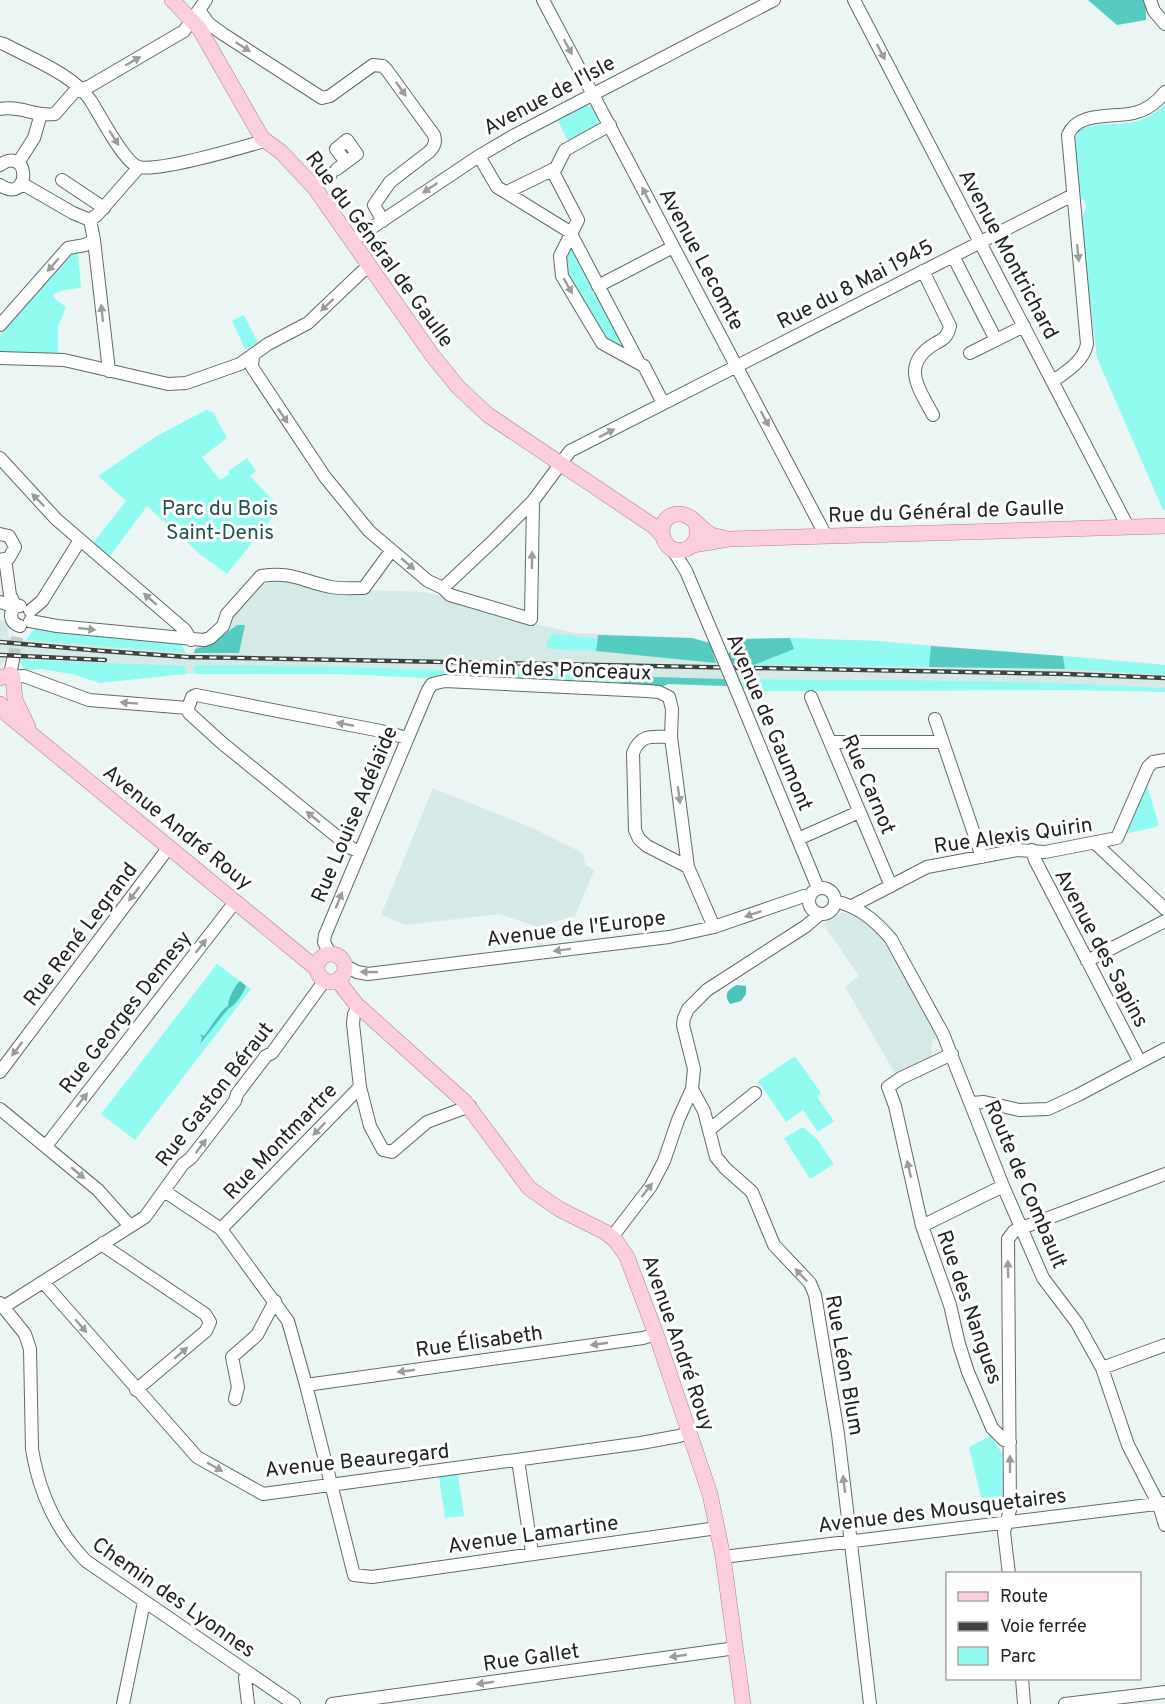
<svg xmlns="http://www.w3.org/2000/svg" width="1165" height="1704" font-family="Overpass,sans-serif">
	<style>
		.built { fill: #d5e9e7 }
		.green { fill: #91fbf1 }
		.forest { fill: #55cbc1 }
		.water { fill: #4cc3b9 }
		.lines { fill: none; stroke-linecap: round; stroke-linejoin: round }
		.minor-tunnel { stroke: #c2ccca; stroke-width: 12; stroke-dasharray: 12 6; stroke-linecap: butt }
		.minor-casing { stroke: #616a69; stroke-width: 14 }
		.major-casing { stroke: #ae7d8f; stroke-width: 16 }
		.minor { stroke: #fff; stroke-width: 12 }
		.major { stroke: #fccedf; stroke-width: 15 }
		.rail-casing { stroke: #3e4342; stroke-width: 4.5 }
		.rail { stroke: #fff; stroke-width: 2; stroke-dasharray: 7; stroke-linecap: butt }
		.minor-bridge-casing { stroke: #616a69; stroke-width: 14; stroke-linecap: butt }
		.minor-bridge { stroke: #fff; stroke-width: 12 }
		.oneway { fill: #9b9c9c }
		.labels { text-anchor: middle; stroke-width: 6; stroke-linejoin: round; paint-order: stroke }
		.street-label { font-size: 21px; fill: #202423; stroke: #fff }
		.park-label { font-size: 21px; fill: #1f524e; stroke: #fff }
	</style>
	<rect width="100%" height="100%" fill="#ebf6f4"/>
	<path class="built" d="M281 580 312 587 334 589 426 592 505 617 576 633 692 638 727 655 740 639 790 638 877 641 1150 663 1165 666V691L1072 688 752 691 723 686 309 673 72 674 41 669 25 670 18 658H7L0 667V620L7 621 9 638 26 640 34 629 181 644 186 653H194L198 639 259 585Z
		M433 788 528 826 583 853 585 864 594 871 575 916 541 926 543 946 537 947 535 926 499 914 406 925 381 915Z
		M842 912 856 917 877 933 895 957 938 1038 932 1042V1056L896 1075 845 987 859 976 823 924Z"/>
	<path class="green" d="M1165 104V510H1163L1097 358 1080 222 1086 208 1085 201 1081 198 1074 140 1080 129C1113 118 1136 133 1165 104Z
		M585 105 592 107 599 121 596 129 569 143 557 119Z
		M570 232 638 361 602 343 562 276Z
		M78 252 81 288 64 290 54 294V298L66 307 58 327V354H0V335L72 253Z
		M244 315 258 343 245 349 232 321Z
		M206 410 213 412 227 438 202 457 220 480 229 474 228 471 247 458 256 471 250 476 280 508 227 574 201 555 147 506 110 556 93 543 126 501 98 476 155 437Z
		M43 628 181 644 186 653 26 640 34 629Z
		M552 634 596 638V651L547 649 548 639Z
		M790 638 877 641 931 646 929 667 754 665 793 649Z
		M1063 656 1165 665V675L1065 669Z
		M18 658 30 660 186 666V674L100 683 72 674 41 669 25 670Z
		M194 665 342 667 620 676 619 687 338 674H195Z
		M737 679C880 680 1023 680 1165 688V692L1071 690 752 691 741 689Z
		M1147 785 1159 825 1156 827 1124 834Z
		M217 964 251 989 135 1140 101 1114Z
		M795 1056 821 1093 817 1097 834 1121 818 1132 803 1110 786 1122 758 1081Z
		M803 1127 817 1139 834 1164 810 1179 784 1138Z
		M991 1436 1002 1453 1003 1501 999 1510 985 1514 969 1447Z
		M458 1474 464 1516 445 1518 439 1477Z"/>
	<path class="forest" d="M1088 0H1144L1146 4V20L1117 25Z
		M237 625H245L239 653H194L195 649 210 645Z
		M598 635 692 638 710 643 716 663 596 651Z
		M790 638 794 649 754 665 730 664 727 655 740 639Z
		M931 646 1063 656 1065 669 929 667Z
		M620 676 724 679 727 686 668 684 660 688 619 687Z"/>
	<path class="water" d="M240 981 246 986C243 994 236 1005 228 1009L200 1044 202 1038 200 1034 204 1036C210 1029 221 1009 228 1006 228 1000 234 986 240 981Z
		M737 985 746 986V994L741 1001 730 1004C723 995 728 989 737 985Z"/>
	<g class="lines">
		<path class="minor-tunnel" d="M13 660 17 637"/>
		<g class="minor-casing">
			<path id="minor" d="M543 0 826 536
				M854 0 1128 527
				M1150 0 1154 11 1165 24
				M199 10 209 24 223 34 322 98 330 96 373 65 383 66 386 69 434 135C436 142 435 146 429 152L390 182 374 205 383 221
				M0 43 4 44C32 59 74 75 91 101 99 114 125 164 139 167 160 172 240 148 264 141
				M0 109C19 105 36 117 55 114L74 92 90 86 184 31 206 0
				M479 156 497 187 570 232 638 361
				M18 163 34 138 41 114
				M0 165C31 144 31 206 0 185
				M337 169 357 154 347 140 336 149 346 162
				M552 170 578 220 560 256 562 276 602 343 644 366 662 401
				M62 180 104 208
				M21 183 73 213 90 220
				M314 187 331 174
				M507 192 552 170 556 168 565 150 610 125
				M94 240 109 371
				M352 241 479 156 515 135 774 0
				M953 256 996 340
				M923 271 950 326C948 336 944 339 936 343 900 364 918 387 933 415
				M598 286 673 247
				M0 325 68 248 85 245 94 240 90 220 97 215 139 167
				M970 353 1024 326
				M253 355 252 367 325 477 369 531 428 581 443 588 450 595 531 619 533 501
				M0 358 64 360 168 384 186 383 240 364 268 344 308 323 369 265
				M1053 381C1066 372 1084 361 1087 344L1068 135C1078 111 1112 118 1134 113 1147 110 1157 102 1165 92
				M0 458 56 519 185 630 191 640
				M0 534 9 536 15 547 9 558 0 560
				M673 550 686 571 725 663
				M5 559 10 595 16 607
				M443 588 494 540 533 501 570 451 1073 195
				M0 602 16 607 20 606
				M16 607C8 613 10 623 20 626
				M30 611 42 601 80 540
				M30 621 57 626 204 640 210 638 223 626 227 614 261 576C293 571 301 581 331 587 341 589 353 588 364 588L391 551
				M10 674 13 660
				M13 677 24 676 89 700 188 708
				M736 689 818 888
				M811 697 891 886
				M188 708 192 697 196 695 381 731 407 738
				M188 708 189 713 222 743 351 848 360 852
				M935 719 982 857
				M671 737C652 737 641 733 633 753L635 830 639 839 647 846 688 867
				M831 742H943
				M798 839 859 812
				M1095 843 1165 909
				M1032 850 1035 860 1140 1062
				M809 901a13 13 0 1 1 26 0a13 13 0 1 1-26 0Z
				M835 901C859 907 875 920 891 939L943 1034 1003 1186 1043 1278 1077 1323 1102 1368 1128 1445 1159 1505 1165 1525
				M852 906 927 867 1018 850 1045 852 1117 838 1148 767 1153 762 1165 760
				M330 954 324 942 325 935 428 690 432 684 445 681 647 691 659 692 669 697 672 709 671 737 688 867 714 927
				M1087 961 1165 921
				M344 965 357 972 368 974 669 937 714 927 804 896 809 897
				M359 1006 354 1014 353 1024 360 1087 370 1126 383 1150 392 1152 427 1122 470 1106
				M0 1072 169 847
				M692 1089 704 1111 716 1157 725 1168 752 1192 774 1245 810 1283 815 1295 838 1434 870 1704
				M971 1103 984 1102 1019 1110 1048 1109 1078 1095 1165 1049
				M0 1109 98 1190 130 1226
				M709 1130 755 1093
				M46 1146 235 902
				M1003 1186 922 1226 950 1305 959 1344 968 1372 992 1428 1004 1440 1010 1442
				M164 1191 221 1229 288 1321 306 1385 354 1575 372 1577 717 1528
				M922 1226 895 1106 888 1087 901 1078 952 1054
				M221 1229 360 1087
				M612 1237 651 1186 664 1161 678 1120 692 1089 694 1069 683 1025 684 1018 688 1009 707 990 806 926 820 914
				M103 1243 107 1248 205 1314 210 1322 206 1331 136 1390
				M43 1282 197 1457 263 1494 641 1443 679 1436 688 1433
				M0 1303 25 1334 30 1349 32 1449C39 1492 56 1530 86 1561L294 1704
				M5 1306 145 1217 183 1164 191 1158 235 1101 237 1094 266 1056 272 1053 325 980
				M1102 1368 1165 1345
				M306 1385 643 1338 656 1334
				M235 1399 238 1387 232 1357 257 1335 275 1301
				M518 1460 532 1553
				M723 1557 1165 1503
				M1009 1574 1004 1532 1010 1510 1008 1239 1014 1231 1165 1174
				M247 1672 245 1678 248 1704
				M1022 1678 1024 1704
				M123 1704 144 1602
				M332 1704 736 1648
				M1065 1704 1165 1692"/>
		</g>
		<g class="major-casing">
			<path id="major" d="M172 0 199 28 262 138 281 152 314 187 432 355 458 387 488 415 655 527 661 534
				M696 524C701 541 690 553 673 550 656 540 659 512 681 514 693 515 701 530 712 535 717 537 722 537 726 539
				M693 545 729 539 1165 526
				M0 678 10 674 13 677 15 700 28 727
				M0 704 8 715 317 969
				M317 968a14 14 0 1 1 28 0a14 14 0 1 1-28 0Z
				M340 978 342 986 356 1004 465 1102 529 1188 559 1209 605 1232 616 1241 627 1257 656 1334 710 1494 723 1557 743 1704"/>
		</g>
		<use href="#minor" class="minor"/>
		<use href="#major" class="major"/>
		<g class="rail-casing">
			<path id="rail" d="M0 642 103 651 187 657 1067 674 1165 678
				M0 655 105 660"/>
		</g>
		<use href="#rail" class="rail"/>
		<g class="minor-bridge-casing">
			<path id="minor-bridge" d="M725 663 736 689"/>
		</g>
		<use href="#minor-bridge" class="minor-bridge"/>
	</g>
	<defs><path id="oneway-solid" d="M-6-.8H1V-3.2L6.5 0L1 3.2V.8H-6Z" transform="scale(1.5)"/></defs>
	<g class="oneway">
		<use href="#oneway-solid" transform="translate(243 47) rotate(33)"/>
		<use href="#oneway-solid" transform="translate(568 47) rotate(62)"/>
		<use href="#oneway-solid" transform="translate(881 52) rotate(62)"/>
		<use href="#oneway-solid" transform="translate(133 61) rotate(-30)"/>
		<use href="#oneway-solid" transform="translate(401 89) rotate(54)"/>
		<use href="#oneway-solid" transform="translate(114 138) rotate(57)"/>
		<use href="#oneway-solid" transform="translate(430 188) rotate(146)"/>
		<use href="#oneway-solid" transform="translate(646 195) rotate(-117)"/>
		<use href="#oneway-solid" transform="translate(1078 253) rotate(84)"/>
		<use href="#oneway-solid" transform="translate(53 265) rotate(131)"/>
		<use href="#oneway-solid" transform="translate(568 286) rotate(60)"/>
		<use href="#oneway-solid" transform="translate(327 305) rotate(137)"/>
		<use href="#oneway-solid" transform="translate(102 313) rotate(-96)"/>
		<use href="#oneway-solid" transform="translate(283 416) rotate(56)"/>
		<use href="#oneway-solid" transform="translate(765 419) rotate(62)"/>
		<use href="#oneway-solid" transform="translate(607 433) rotate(-27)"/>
		<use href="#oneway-solid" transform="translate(38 500) rotate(-135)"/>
		<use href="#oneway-solid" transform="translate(532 560) rotate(-89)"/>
		<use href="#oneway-solid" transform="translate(408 564) rotate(40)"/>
		<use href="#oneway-solid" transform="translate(150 599) rotate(-139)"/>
		<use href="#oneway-solid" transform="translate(87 629) rotate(6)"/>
		<use href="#oneway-solid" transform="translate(129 703) rotate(-176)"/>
		<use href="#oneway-solid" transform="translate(345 724) rotate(-169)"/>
		<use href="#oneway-solid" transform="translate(679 795) rotate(82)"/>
		<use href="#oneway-solid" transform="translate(313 817) rotate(-141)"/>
		<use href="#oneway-solid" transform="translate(134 894) rotate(127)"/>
		<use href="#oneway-solid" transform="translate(339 900) rotate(-68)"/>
		<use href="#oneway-solid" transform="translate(753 914) rotate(161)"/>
		<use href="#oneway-solid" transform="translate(201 946) rotate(-52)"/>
		<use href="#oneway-solid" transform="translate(562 950) rotate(173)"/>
		<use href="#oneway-solid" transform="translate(369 972) rotate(-179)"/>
		<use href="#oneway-solid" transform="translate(17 1049) rotate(127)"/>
		<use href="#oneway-solid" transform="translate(82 1100) rotate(-52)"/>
		<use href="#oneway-solid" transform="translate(319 1129) rotate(134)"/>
		<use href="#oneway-solid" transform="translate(201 1146) rotate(-53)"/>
		<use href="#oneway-solid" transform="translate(909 1169) rotate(-103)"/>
		<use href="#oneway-solid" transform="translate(78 1173) rotate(40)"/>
		<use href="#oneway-solid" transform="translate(647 1190) rotate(-52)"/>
		<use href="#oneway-solid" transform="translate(1008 1269) rotate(-91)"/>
		<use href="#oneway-solid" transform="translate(801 1275) rotate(-134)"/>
		<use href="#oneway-solid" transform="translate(81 1326) rotate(49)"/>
		<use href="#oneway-solid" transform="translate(599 1344) rotate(172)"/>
		<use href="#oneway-solid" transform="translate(181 1353) rotate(-41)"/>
		<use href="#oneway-solid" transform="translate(406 1371) rotate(172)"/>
		<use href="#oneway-solid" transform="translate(1010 1464) rotate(-90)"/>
		<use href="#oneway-solid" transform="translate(215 1467) rotate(29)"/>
		<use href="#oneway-solid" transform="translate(844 1484) rotate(-97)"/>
		<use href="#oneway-solid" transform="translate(678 1656) rotate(172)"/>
		<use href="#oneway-solid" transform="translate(485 1683) rotate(172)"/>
	</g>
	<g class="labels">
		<g class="street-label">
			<text transform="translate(549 95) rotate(-28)" y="7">Avenue de l'Isle</text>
			<text transform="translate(380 249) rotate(54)" y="7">Rue du Général de Gaulle</text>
			<text transform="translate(1009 254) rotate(62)" y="7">Avenue Montrichard</text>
			<text transform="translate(702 259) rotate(62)" y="7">Avenue Lecomte</text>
			<text transform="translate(855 284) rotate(-27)" y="7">Rue du 8 Mai 1945</text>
			<text transform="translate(946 511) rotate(-2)" y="7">Rue du Général de Gaulle</text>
			<text transform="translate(548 669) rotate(2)" y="7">Chemin des Ponceaux</text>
			<text transform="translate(770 722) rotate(67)" y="7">Avenue de Gaumont</text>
			<text transform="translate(869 784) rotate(67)" y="7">Rue Carnot</text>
			<text transform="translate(354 814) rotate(-67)" y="7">Rue Louise Adélaïde</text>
			<text transform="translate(178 827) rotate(39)" y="7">Avenue André Rouy</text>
			<text transform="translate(1013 835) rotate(-8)" y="7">Rue Alexis Quirin</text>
			<text transform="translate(576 928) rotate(-7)" y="7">Avenue de l'Europe</text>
			<text transform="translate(80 934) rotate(-53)" y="7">Rue René Legrand</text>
			<text transform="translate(1102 948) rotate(62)" y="7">Avenue des Sapins</text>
			<text transform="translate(125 1012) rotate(-52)" y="7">Rue Georges Demesy</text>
			<text transform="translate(214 1094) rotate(-52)" y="7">Rue Gaston Béraut</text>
			<text transform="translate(280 1141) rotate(-46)" y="7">Rue Montmartre</text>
			<text transform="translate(1026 1184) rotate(67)" y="7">Route de Combault</text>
			<text transform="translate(970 1307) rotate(71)" y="7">Rue des Nangues</text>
			<text transform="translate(479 1341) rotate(-8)" y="7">Rue Élisabeth</text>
			<text transform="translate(679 1343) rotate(71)" y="7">Avenue André Rouy</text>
			<text transform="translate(845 1365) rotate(80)" y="7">Rue Léon Blum</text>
			<text transform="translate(357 1460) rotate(-6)" y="7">Avenue Beauregard</text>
			<text transform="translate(942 1510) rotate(-7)" y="7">Avenue des Mousquetaires</text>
			<text transform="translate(533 1534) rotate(-8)" y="7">Avenue Lamartine</text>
			<text transform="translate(174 1597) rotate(35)" y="7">Chemin des Lyonnes</text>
			<text transform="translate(531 1657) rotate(-8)" y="7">Rue Gallet</text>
		</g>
		<g class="park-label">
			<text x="220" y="515">Parc du Bois<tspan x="220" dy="24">Saint-Denis</tspan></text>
		</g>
	</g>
	<rect x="946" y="1572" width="195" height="108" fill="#ffffff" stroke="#a6a7a7" stroke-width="1.5"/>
	<rect x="958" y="1592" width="30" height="9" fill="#fccedf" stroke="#a6a7a7" stroke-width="1.5"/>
	<text x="1000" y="1602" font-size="18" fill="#202423">Route</text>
	<rect x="958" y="1622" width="30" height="9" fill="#3e4342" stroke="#a6a7a7" stroke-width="1.5"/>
	<text x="1000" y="1632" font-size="18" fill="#202423">Voie ferrée</text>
	<rect x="958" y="1647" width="30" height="18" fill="#91fbf1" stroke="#a6a7a7" stroke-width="1.5"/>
	<text x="1000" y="1662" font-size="18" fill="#202423">Parc</text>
</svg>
